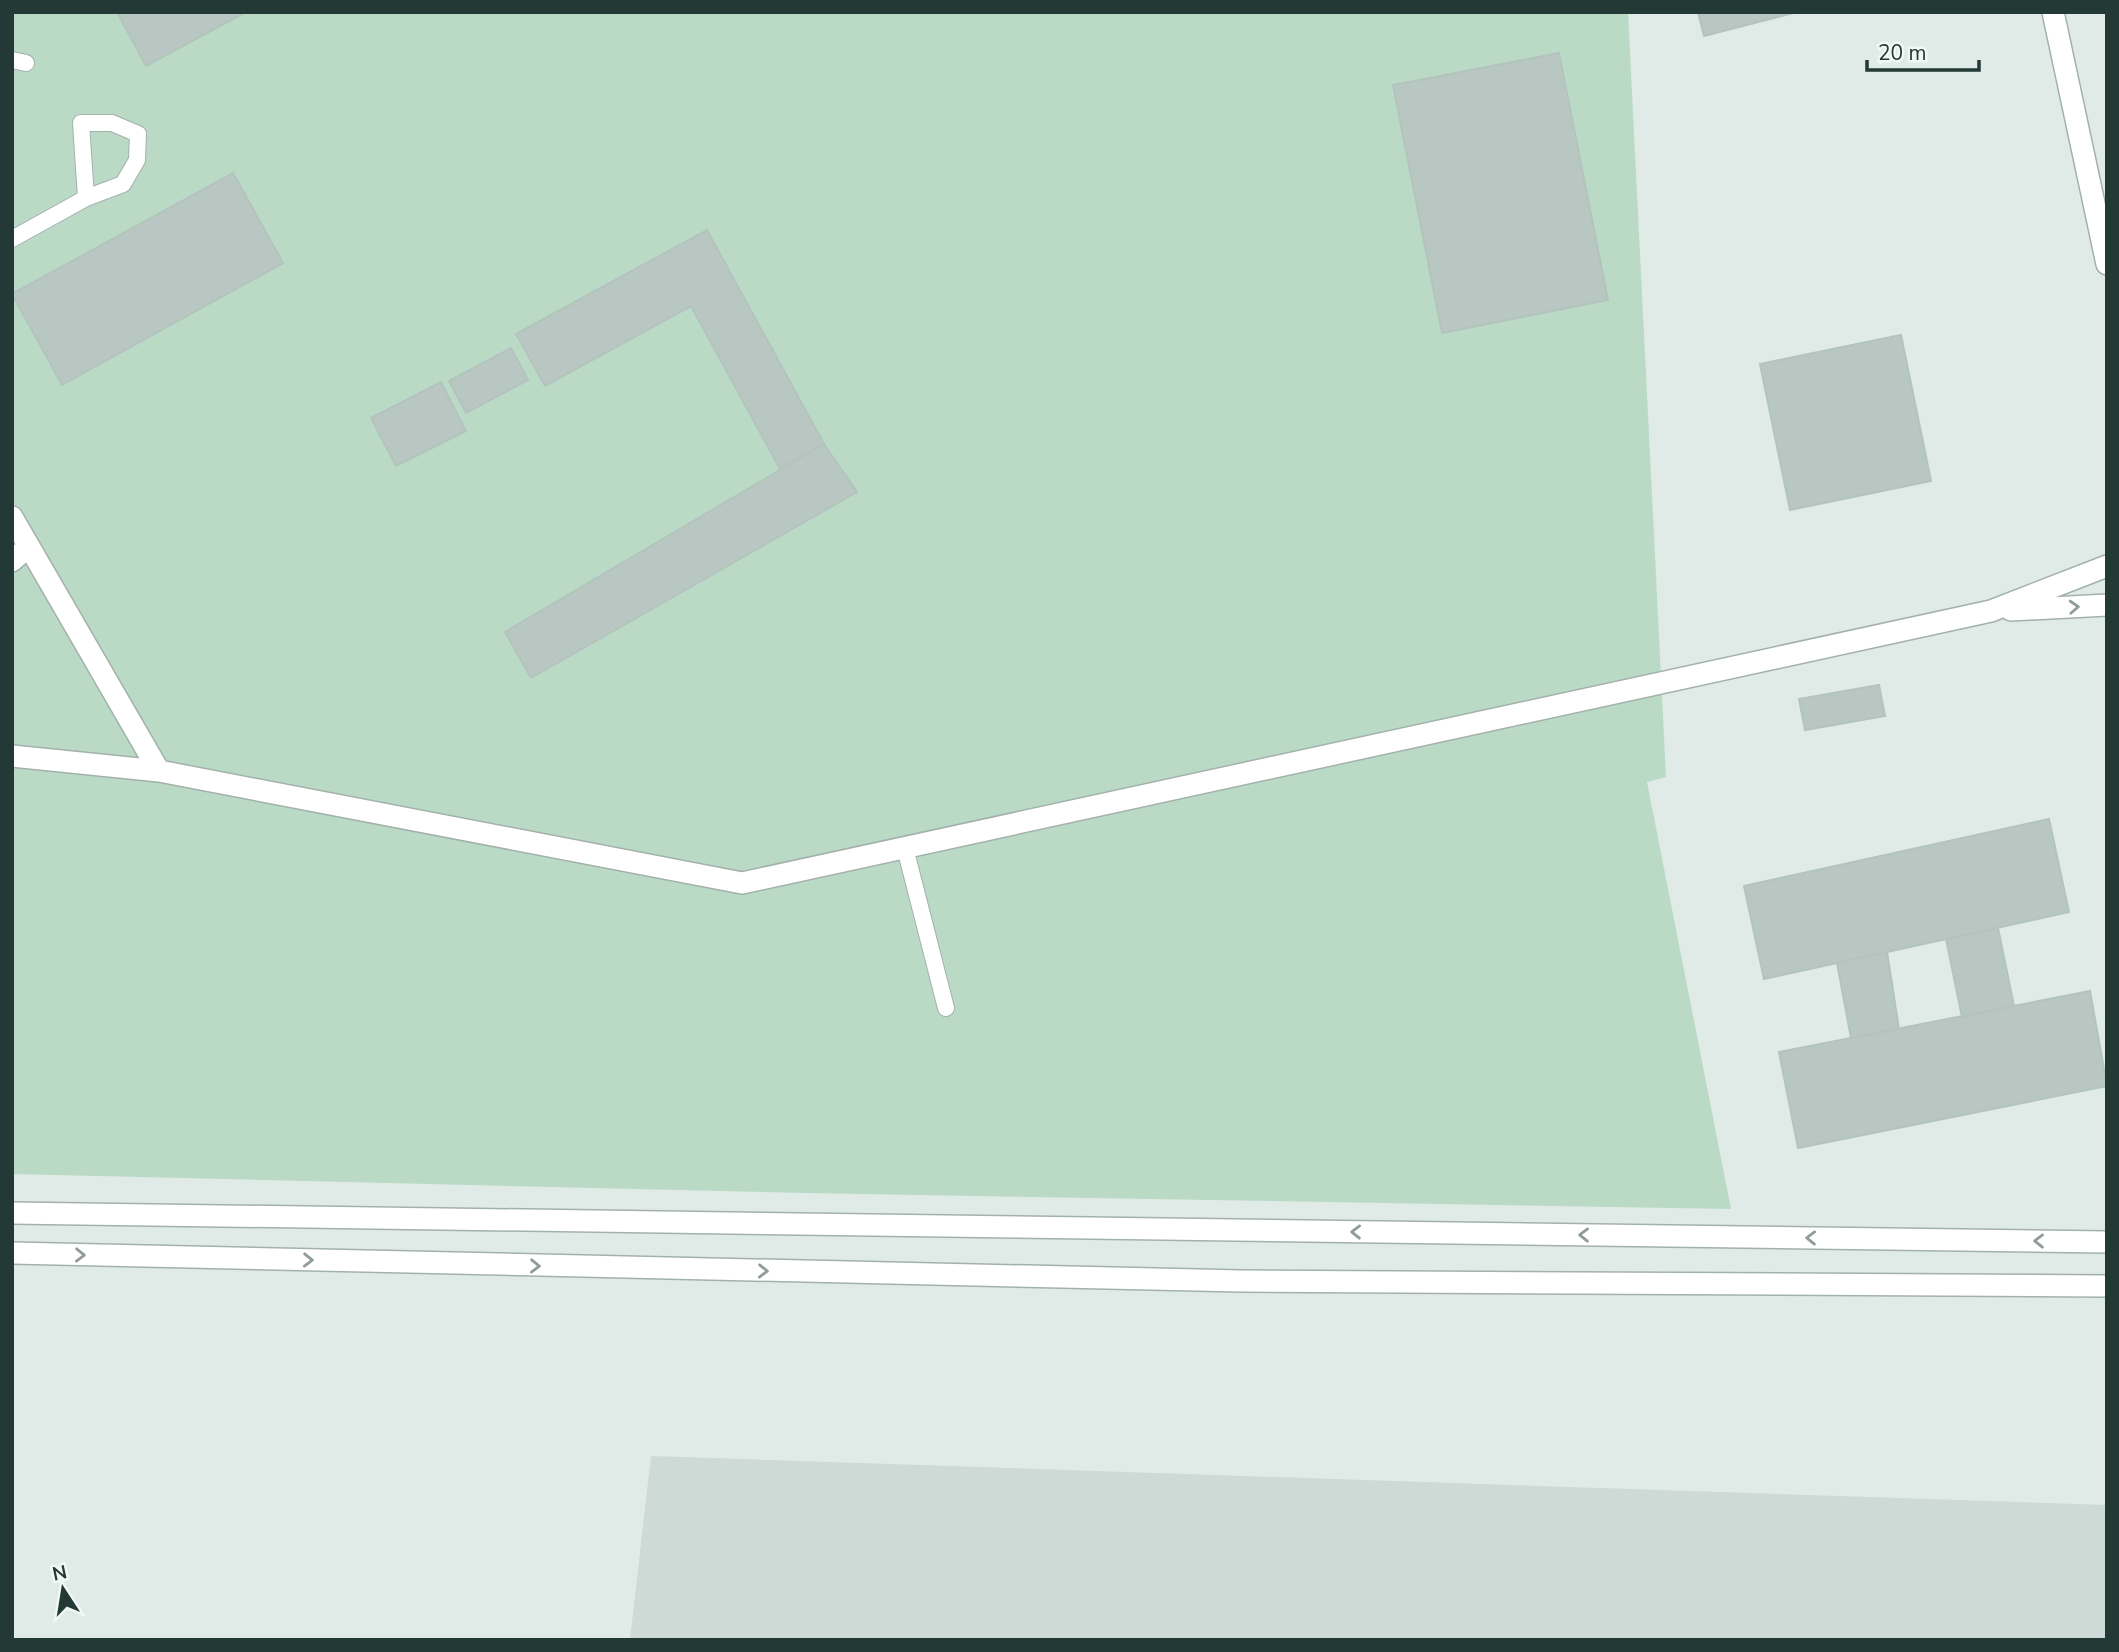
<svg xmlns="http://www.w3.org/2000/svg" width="2119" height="1652" font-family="'Nunito Sans',sans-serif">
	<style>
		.built { fill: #cedad6 }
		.green { fill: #badac6 }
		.building { fill: #b9c7c3; stroke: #b3c3be; stroke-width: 2 }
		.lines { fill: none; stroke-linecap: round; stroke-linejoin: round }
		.service-casing { stroke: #a3b1ad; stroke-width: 18 }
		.minor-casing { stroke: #a3b1ad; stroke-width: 24 }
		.service { stroke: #fff; stroke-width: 16 }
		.minor { stroke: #fff; stroke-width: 21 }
		.oneway { stroke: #909c9a }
	</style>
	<rect width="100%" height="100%" fill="#e0eae6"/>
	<path class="built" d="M651 1456 2107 1505V1640H630Z"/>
	<path class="green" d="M12 12H1628L1666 777 1647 782 1731 1209 805 1193 12 1174Z"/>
	<path class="building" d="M117 12H246L146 66Z
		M1698 12H1797L1704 36Z
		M1559 53 1608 300 1442 333 1393 85Z
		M233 173 283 263 62 385 12 294Z
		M707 230 824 444 780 469 691 306 545 386 516 334Z
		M1901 335 1931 481 1790 510 1760 364Z
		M511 348 528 380 466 413 449 381Z
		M441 382 466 431 396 466 371 418Z
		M824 444 857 492 531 678 505 632Z
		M1879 685 1885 716 1805 730 1799 699Z
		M2049 819 2069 912 1764 979 1744 886Z
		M1998 928 2014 1006 1962 1017 1946 939Z
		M1887 952 1899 1029 1851 1038 1837 963Z
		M2090 991 2107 1086 1798 1148 1779 1052Z"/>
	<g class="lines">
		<g class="service-casing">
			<path id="service" d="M12 60 26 63
				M12 239 86 198 123 184 137 160 138 134 112 123H81L86 198
				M905 848 946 1008"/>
		</g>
		<g class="minor-casing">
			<path id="minor" d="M2053 12 2107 264
				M12 517 159 771
				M12 561 29 546
				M2011 610 2107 605
				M12 756 159 771 742 883 1991 611 2107 566
				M12 1213 2107 1242
				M12 1253 1241 1281 2107 1286"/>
		</g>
		<use href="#service" class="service"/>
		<use href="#minor" class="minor"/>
	</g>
	<defs><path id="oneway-chevron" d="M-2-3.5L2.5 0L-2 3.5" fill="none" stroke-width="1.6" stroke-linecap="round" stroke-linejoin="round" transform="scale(1.75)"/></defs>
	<g class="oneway">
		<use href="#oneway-chevron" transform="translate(2074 607) rotate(-3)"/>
		<use href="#oneway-chevron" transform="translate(1356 1232) rotate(-179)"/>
		<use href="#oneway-chevron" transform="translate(1584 1235) rotate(-179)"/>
		<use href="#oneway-chevron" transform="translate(1811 1238) rotate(-179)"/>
		<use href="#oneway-chevron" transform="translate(2039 1241) rotate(-179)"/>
		<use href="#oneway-chevron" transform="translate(80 1255) rotate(1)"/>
		<use href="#oneway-chevron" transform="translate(308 1260) rotate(1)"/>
		<use href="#oneway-chevron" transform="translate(535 1266) rotate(1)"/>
		<use href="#oneway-chevron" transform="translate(763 1271) rotate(1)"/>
	</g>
	<rect width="2119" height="1652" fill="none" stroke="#223935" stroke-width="28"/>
	<g transform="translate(63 1589) rotate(348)" stroke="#f0f7f4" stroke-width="5" paint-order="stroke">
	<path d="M0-5L12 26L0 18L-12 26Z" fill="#223935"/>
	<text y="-10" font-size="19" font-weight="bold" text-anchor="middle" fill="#223935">N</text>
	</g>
	<path d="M1867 60v10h112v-10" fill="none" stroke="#223935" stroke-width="3.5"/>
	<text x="1878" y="60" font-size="21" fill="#223935" stroke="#f0f7f4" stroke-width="5" paint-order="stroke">20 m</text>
</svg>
